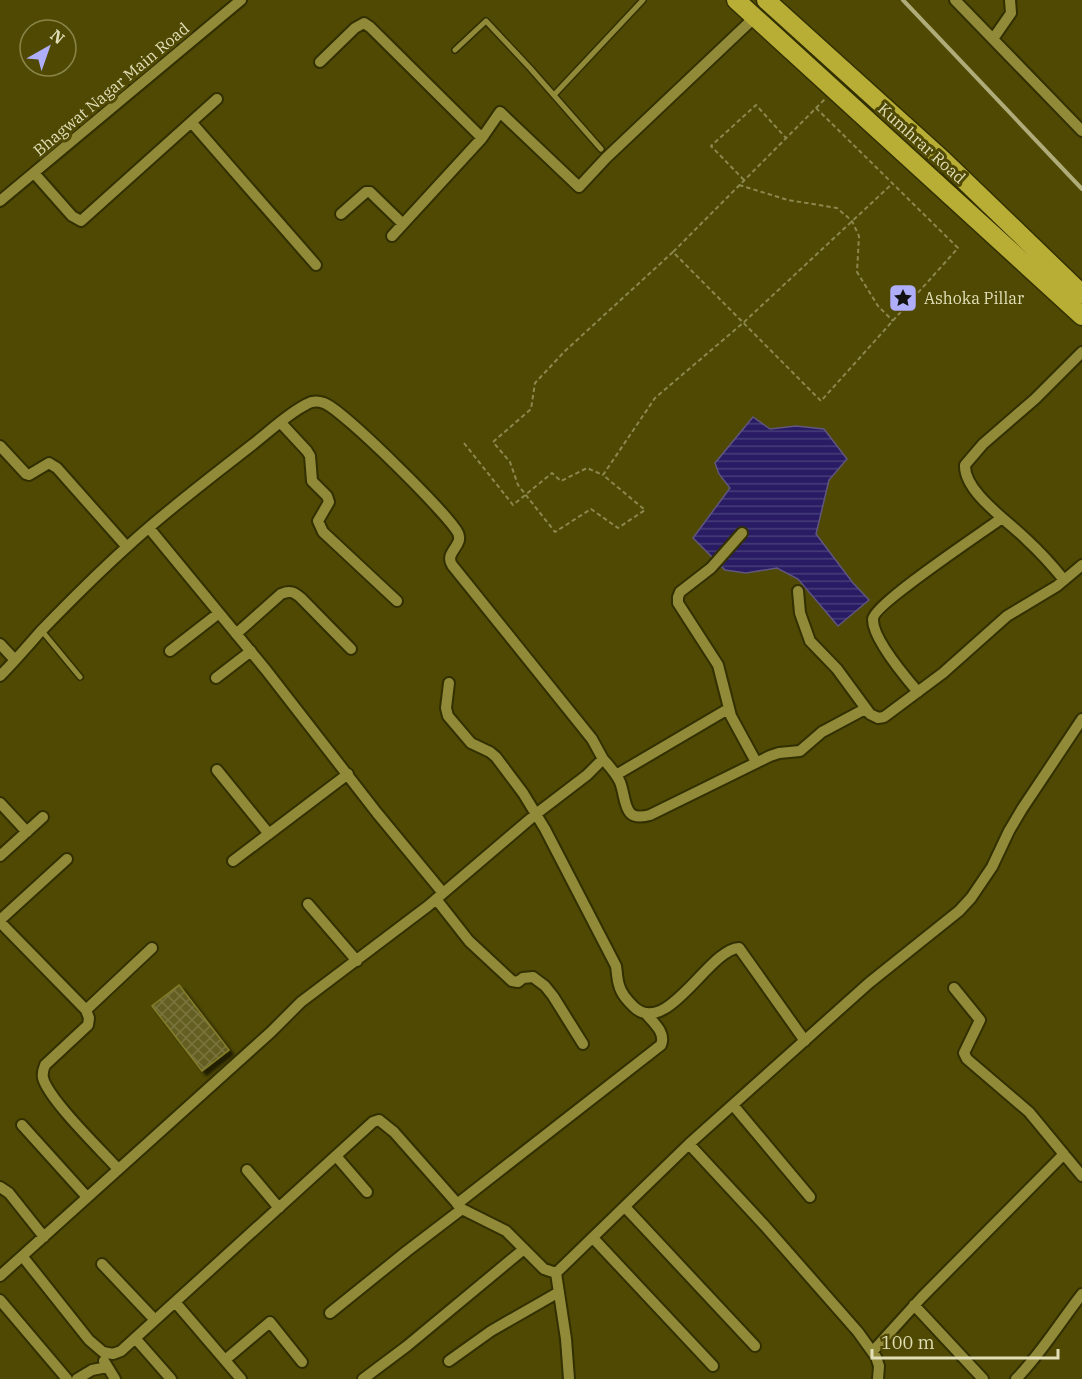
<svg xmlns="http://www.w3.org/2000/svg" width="1082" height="1379" font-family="'IBM Plex Serif',serif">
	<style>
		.water { fill: url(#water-rules); stroke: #60567e; stroke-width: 1.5 }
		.building { fill: url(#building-cross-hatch); stroke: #847d2a; stroke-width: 1.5; filter: url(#shadow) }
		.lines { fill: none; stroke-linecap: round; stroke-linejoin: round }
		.lane-casing { stroke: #322f01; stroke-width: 8 }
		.street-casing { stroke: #322f01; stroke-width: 14 }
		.highway-casing { stroke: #322f01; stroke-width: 21 }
		.path { stroke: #8c874e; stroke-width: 2; stroke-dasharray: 4.5 3; stroke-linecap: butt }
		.lane { stroke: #918a39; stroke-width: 5 }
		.street { stroke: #918a39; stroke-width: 10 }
		.highway { stroke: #b8ae36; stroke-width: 18 }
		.rail { stroke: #b0ac7a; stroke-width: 4 }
		.labels { text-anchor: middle; stroke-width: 6; stroke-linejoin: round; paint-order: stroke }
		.street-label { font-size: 16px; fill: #e2dfb8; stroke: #4f4903 }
		.poi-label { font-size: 16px; fill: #e2dfb8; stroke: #4f4903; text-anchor: start }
	</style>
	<defs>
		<pattern id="water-rules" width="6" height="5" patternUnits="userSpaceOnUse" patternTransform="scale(1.5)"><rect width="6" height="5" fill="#291c65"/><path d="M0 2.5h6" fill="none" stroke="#483d79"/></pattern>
		<pattern id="building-cross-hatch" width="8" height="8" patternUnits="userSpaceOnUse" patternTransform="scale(1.5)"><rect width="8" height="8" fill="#645f20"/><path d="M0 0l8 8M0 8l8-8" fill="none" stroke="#7a763e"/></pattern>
		<filter id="shadow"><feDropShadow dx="4.5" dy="4.5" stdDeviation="1.5" flood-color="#0009"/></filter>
	</defs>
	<rect width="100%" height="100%" fill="#4f4903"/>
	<path class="water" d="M753 417 770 429 796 426 824 429 847 459 829 480 816 534 853 583 869 600 838 626 798 579 777 568 746 573 725 570 693 538 730 488 719 474 715 463Z"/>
	<path class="building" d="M179 985 229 1050 202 1071 152 1006Z"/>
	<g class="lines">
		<g class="lane-casing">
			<path id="lane" d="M455 50 486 21 530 68 601 149
				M554 95 643 0
				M42 631 80 677"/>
		</g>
		<g class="street-casing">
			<path id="street" d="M955 0 1082 131
				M993 39 1011 13 1010 0
				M320 62 355 28 364 23 370 27 482 138
				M192 123 316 265
				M34 173 72 216 81 221 217 99
				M0 201 241 0
				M341 214 366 192H370L403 224
				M392 236 482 138 500 112 579 187 606 158 755 17
				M281 423 307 451 310 456 312 481 327 496 329 502 318 521 323 532 397 601
				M0 446 26 474 29 475 49 463 57 468 127 547
				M149 528 266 670 377 813 443 893
				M742 533 711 568 680 592 678 597V603L718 665 731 716 756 762
				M1064 580C1052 565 1040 552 1026 539 1008 521 964 492 965 465L983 444 1035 399 1082 352
				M798 591 800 613 810 641 837 669 870 714 878 718 884 717 943 673 1007 616 1057 586 1082 565
				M236 634 281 594C290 590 294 592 301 598L351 649
				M0 644 15 660
				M170 651 219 613
				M0 676C14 662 27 647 40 632 68 603 98 573 128 546 167 510 210 478 252 445 269 432 287 414 307 404 312 401 318 401 324 403 343 410 448 514 458 533 464 546 444 552 452 565L592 739 603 759
				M216 678 251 651
				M449 683 446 708 448 716 471 743 490 752 496 757 523 793 545 829 616 966C617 972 617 979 619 985 621 994 628 1001 634 1007 667 1038 709 949 739 948L805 1041
				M918 692C906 678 872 638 873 619 874 604 983 532 1002 518
				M217 770 269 834
				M616 775 728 709
				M0 803 27 832
				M0 856 43 817
				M233 861 348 774
				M436 899 469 941 512 981 518 982 523 978 533 977 545 986 553 996 583 1044
				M308 904 357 961
				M0 920 67 859
				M0 922 86 1010 89 1018 88 1025 45 1065C43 1070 42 1073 43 1078 49 1100 101 1150 118 1169
				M954 988 980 1020 964 1053 967 1059 1029 1112 1082 1176
				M86 1010 152 948
				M733 1105 810 1197
				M22 1125 87 1197
				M689 1144 765 1226 858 1332 876 1357 879 1366 878 1379
				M336 1156 367 1192
				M247 1170 279 1208
				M0 1187 9 1193 44 1237
				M457 1204 661 1045C666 1033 654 1023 647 1015
				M625 1207 755 1346
				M593 1238 713 1366
				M23 1257 89 1340 103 1352 113 1354 121 1351 373 1122 379 1120 394 1132 462 1209 506 1231 524 1249
				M102 1264 155 1320
				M556 1273 566 1339 569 1379
				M0 1276 271 1032 301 1002 428 906 536 814 587 775 603 759C609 766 616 773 620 782 627 800 622 823 650 815L770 756 779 753 800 751 822 732 865 709
				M0 1300 67 1379
				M175 1302 241 1379
				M914 1305 983 1379
				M330 1313 407 1251 462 1209
				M135 1338 171 1379
				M873 1351 922 1297 1064 1154
				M225 1360 270 1322 302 1362
				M104 1361 115 1379
				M449 1361 491 1331 559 1292
				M77 1379 92 1370 107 1367
				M363 1379 407 1346 524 1249 544 1269 556 1273 689 1144 869 983 959 911 971 898 992 867 1009 831 1022 809 1082 719
				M1016 1379C1041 1354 1060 1322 1082 1294"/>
		</g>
		<g class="highway-casing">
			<path id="highway" d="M736 0 1082 316
				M766 0 943 160 1082 294"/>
		</g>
		<path class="path" d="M816 108 958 248 821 401 673 252 825 99
			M744 180 711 146 756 105 786 138
			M739 185 788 200 837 208 852 221 859 236 857 272 878 306 893 321
			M673 252 565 351 535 383 531 409 493 442 510 462 518 485 555 532 591 509 618 528 645 510 603 475 655 398 743 323 893 183
			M464 443 513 505 552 473 561 481 587 468 603 475"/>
		<use href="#lane" class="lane"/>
		<use href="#street" class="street"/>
		<use href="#highway" class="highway"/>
		<path class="rail" d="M903 0 1082 189"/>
	</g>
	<defs>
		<g id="sight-square" transform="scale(1.5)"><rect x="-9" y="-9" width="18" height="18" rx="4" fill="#afaefa" stroke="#4f4903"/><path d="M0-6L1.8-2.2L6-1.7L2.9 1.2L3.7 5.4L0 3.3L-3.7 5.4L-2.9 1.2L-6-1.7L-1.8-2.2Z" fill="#111"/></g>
	</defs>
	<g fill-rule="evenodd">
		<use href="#sight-square" x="903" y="298"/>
	</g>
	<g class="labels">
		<g class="street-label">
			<text transform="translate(111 89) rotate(-40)" y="6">Bhagwat Nagar Main Road</text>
			<text transform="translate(922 143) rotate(42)" y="6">Kumhrar Road</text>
		</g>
		<g class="poi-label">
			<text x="924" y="304">Ashoka Pillar</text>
		</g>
	</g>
	<g transform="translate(48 48) rotate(40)"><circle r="28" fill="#4f4903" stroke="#8a854b" stroke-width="1.5"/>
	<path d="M0-4.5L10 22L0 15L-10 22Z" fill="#afaefa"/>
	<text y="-9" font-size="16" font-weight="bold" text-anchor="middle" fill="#e2dfb8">N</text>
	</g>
	<path d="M872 1349v9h186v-9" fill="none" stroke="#e2dfb8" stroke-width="3"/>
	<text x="881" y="1349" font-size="18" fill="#e2dfb8" stroke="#4f4903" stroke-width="4.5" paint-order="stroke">100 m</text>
</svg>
